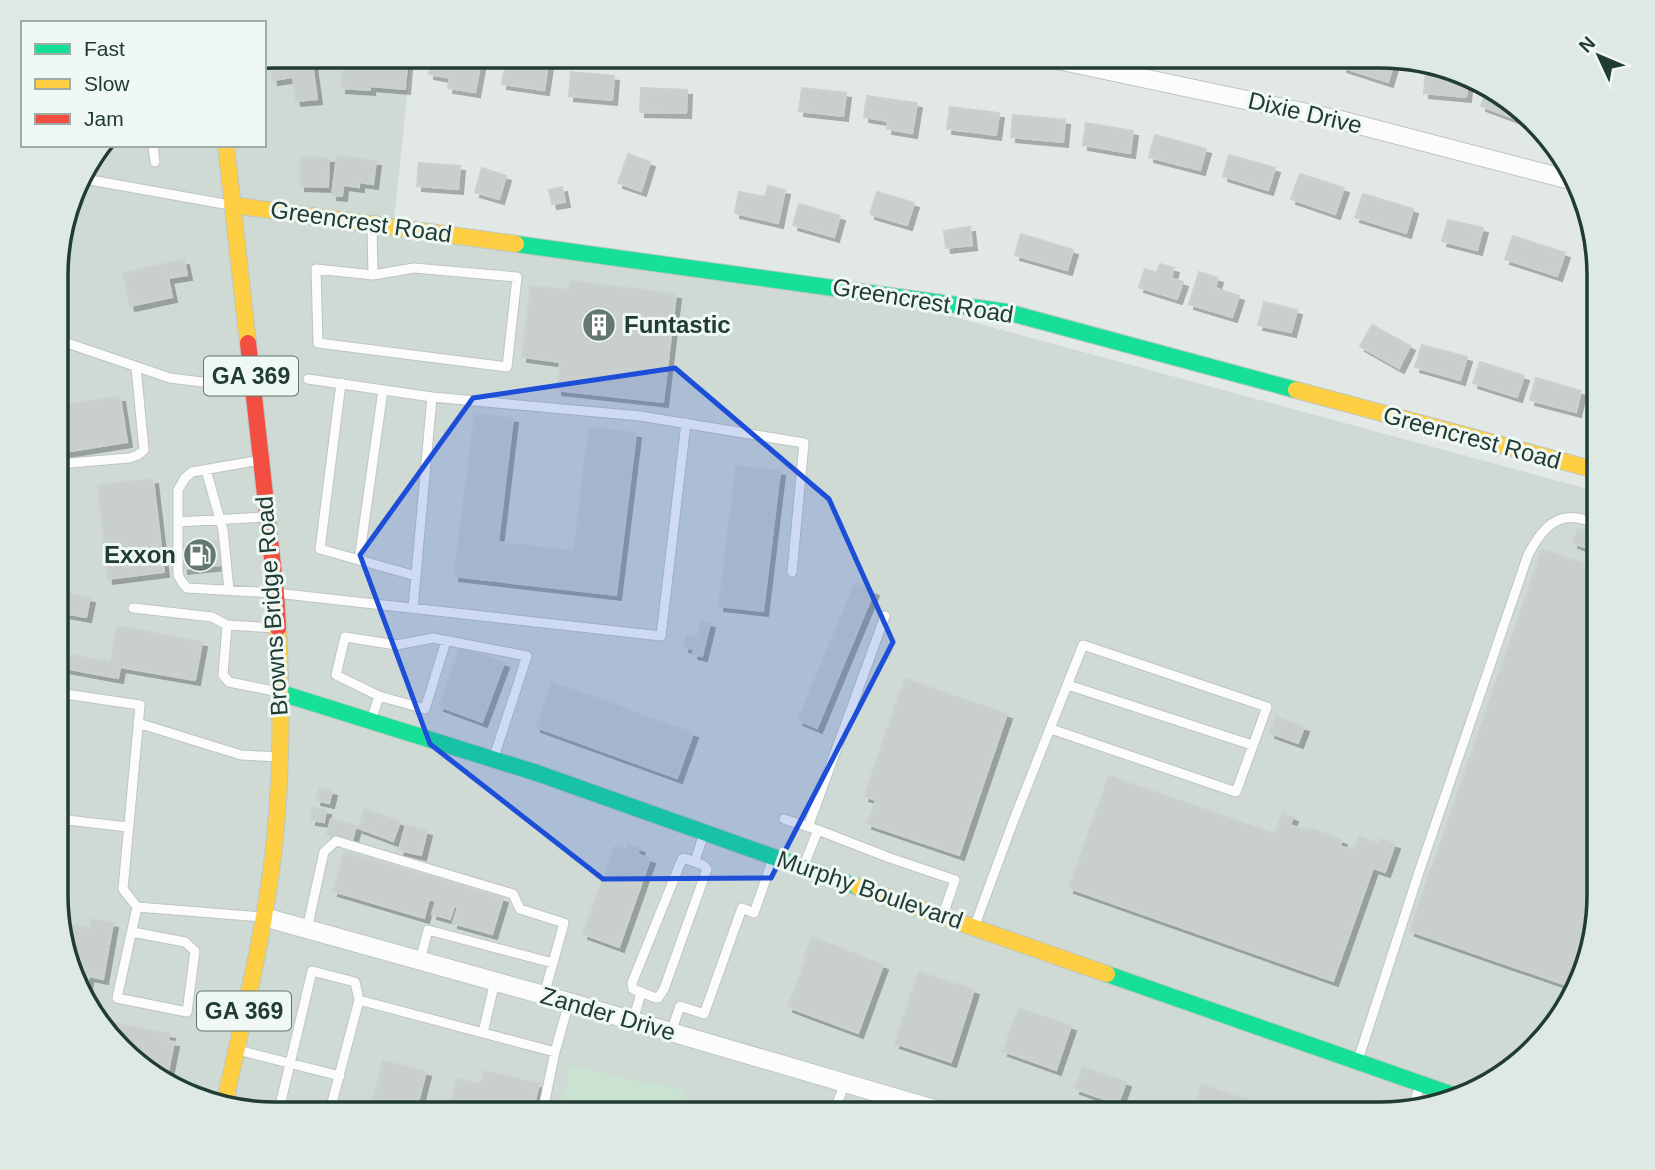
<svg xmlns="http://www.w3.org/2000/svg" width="1655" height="1170" font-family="Helvetica,sans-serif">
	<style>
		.built { fill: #cfdad5 }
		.green { fill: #cae2d1 }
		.building { fill: #c9cfcc; stroke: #cbd1ce; stroke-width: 2; filter: url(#shadow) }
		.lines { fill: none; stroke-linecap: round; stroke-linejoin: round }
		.lane-casing { stroke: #bfc5c2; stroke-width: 11 }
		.street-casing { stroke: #bfc5c2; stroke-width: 20 }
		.fast-casing { stroke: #bec6c2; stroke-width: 18 }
		.slow-casing { stroke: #bec6c2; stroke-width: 18 }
		.jam-casing { stroke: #bec6c2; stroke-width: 18 }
		.lane { stroke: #fbfcfb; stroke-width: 9 }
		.street { stroke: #fbfcfb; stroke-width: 18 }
		.fast { stroke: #16e098; stroke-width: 16 }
		.slow { stroke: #ffcf43; stroke-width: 16 }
		.jam { stroke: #f24e42; stroke-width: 16 }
		.marked { fill: #1d4ed8; fill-opacity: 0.2; stroke: #1d4ed8; stroke-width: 5; stroke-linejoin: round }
		.labels { text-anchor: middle; stroke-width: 6; stroke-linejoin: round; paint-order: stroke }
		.shield { fill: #f0f8f3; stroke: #5e746d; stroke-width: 2 }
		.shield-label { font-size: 23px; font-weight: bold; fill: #203c33 }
		.street-label { font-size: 24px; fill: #203c33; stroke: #f0f8f3 }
		.poi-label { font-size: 24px; font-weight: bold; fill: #203c33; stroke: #f0f8f3; text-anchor: start }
		.rim { fill: none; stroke: #203c33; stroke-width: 3.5 }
	</style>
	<defs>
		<filter id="shadow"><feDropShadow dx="5" dy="5" stdDeviation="0" flood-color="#0004"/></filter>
	</defs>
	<rect width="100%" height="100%" fill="#e2e8e5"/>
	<path class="built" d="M275 56H411L394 222 914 306 1599 492V909L1587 966 1554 1028 1477 1091 1380 1114H261L204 1102 142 1069 86 1005 58 923V247L79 178 104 145H264V58Z"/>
	<path class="green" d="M570 1066 685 1091 680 1114H561Z"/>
	<path class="building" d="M275 56H311L317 99 296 101 293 77 273 80 270 57Z
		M433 56H460L481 60 475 92 448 88 450 78 429 74Z
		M1291 56H1321L1319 63Z
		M1345 56H1388L1395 59 1388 82 1342 67Z
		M507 58 548 64 544 90 502 84Z
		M344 59 407 65 405 89 370 86V90L341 88Z
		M1426 70 1462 74 1468 77 1466 97 1424 93Z
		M571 72 614 76 612 100 569 96Z
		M1488 87 1513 101 1533 123 1532 125 1481 106Z
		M641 88 687 90 686 113 640 112Z
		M802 88 846 93 843 116 799 111Z
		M867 96 917 103 912 133 887 129 888 121 864 117Z
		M950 107 999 113 996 135 947 129Z
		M1013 115 1065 120 1063 142 1011 137Z
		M1086 123 1133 131 1130 153 1083 145Z
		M1155 135 1206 149 1200 170 1149 157Z
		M628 154 650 162 641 191 618 183Z
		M1229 155 1275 168 1268 190 1223 176Z
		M337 156 376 161 373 184 359 182V187L343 185 342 196 332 195Z
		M301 157 329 158 328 187 300 186Z
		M419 163 460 166 458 189 417 186Z
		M482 168 506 176 499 199 475 192Z
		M1300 174 1344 188 1335 214 1291 199Z
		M768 186 785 190 778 223 735 213 739 192 765 197Z
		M562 187 565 202 552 204 549 190Z
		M877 192 914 203 907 225 870 214Z
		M1363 194 1413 209 1406 233 1355 217Z
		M799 204 840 216 834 237 793 225Z
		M1448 220 1483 228 1477 250 1442 241Z
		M970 227 972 245 946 248 944 231Z
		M1021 234 1073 250 1067 270 1015 255Z
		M1513 236 1565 253 1557 276 1505 259Z
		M184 260 187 275 168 278 172 297 130 306 123 273Z
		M1160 264 1174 268 1171 278 1183 282 1177 299 1139 287 1145 269 1157 273Z
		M1596 265 1599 266V289L1592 288Z
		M1199 272 1218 278 1215 288 1239 296 1232 317 1189 304Z
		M570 281 676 294 663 402 557 390 560 362 522 357 531 286 569 290Z
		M1264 302 1297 310 1291 332 1258 325Z
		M1372 325 1410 346 1399 368 1360 346Z
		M1422 345 1467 357 1460 380 1415 367Z
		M1480 362 1524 376 1517 397 1473 383Z
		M1536 378 1581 391 1576 412 1530 400Z
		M1593 396 1599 398V421L1586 417Z
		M120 397 127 442 58 453V406Z
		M475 414 513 418 498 542 574 551 589 427 636 433 616 595 454 576Z
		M736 466 780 471 763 611 719 606Z
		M153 479 164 572 108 579 98 485Z
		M1578 529 1599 536V552L1573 543Z
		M218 541 220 565 183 569 180 546Z
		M1542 550 1599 569V909L1587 966 1575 988 1410 931Z
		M855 583 874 591 817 728 798 720Z
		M58 592 90 598 86 617 58 612Z
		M701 621 710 623 702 656 693 654 694 649 684 647 687 635 697 637Z
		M117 626 202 642 195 680 120 667 118 678 58 667V653L111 662Z
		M461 647 504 663 482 722 439 706Z
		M905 679 1007 714 959 855 867 824 876 800 864 796Z
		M552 682 693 733 677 778 536 727Z
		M1276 717 1304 727 1298 743 1270 733Z
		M1109 776 1275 834 1283 813 1293 817 1290 825 1309 831 1310 828 1342 840 1340 846 1354 851 1359 837 1380 844 1381 839 1395 844 1385 872 1373 868 1333 981 1069 888Z
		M320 788 332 791 329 803 316 800Z
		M313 808 326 810 324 822 311 820Z
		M365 809 400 822 393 841 358 828Z
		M331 819 356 826 352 841 327 834Z
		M406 825 427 831 421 855 399 850Z
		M628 844 640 848 637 854 650 859 619 947 583 934 615 846 626 850Z
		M345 852 503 898 492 934 453 923 458 907 454 906 450 919 432 914 436 901 429 899 424 918 333 891Z
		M92 919 113 923 103 979 89 976 87 983 78 981 58 922 90 928Z
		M812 937 883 965 858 1033 788 1007 806 960 804 959Z
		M919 972 974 990 951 1062 895 1043Z
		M1019 1008 1071 1026 1056 1070 1003 1051Z
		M108 1022 170 1034 168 1041 174 1042 166 1082 142 1069 106 1029Z
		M383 1061 426 1072 415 1114H396L371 1107Z
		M1083 1067 1126 1082 1118 1104 1075 1089Z
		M484 1071 539 1084 532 1114H449L457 1079 481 1084Z
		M1202 1085 1277 1110 1276 1114H1214L1195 1108Z"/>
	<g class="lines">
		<g class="lane-casing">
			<path id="lane" d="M153 145 155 162
				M79 178 230 205
				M372 226 373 275 316 269 318 343 507 367 517 277 414 268 373 275
				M58 342 70 344 170 378 202 382H250
				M308 379 432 397 640 416 804 443 792 572
				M341 383 320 549 416 576
				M260 460 192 472 185 478 178 490V575L182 582 187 588 276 593 661 636 686 423
				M58 464 129 458 138 455 144 450 136 367
				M206 470 223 530 229 590
				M178 522 264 517
				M359 560 383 390
				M133 608 212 617 227 625
				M413 608 432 397
				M276 628 227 625 223 675 229 682 279 692
				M446 641 425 709 379 696 336 675 345 637 396 645 433 638 527 656 494 757
				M1068 685 1252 745
				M58 693 140 705 123 889 137 907
				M371 721 379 696
				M138 723 241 755 279 757
				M58 819 128 827
				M784 819 818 830 804 865
				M808 827 885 616
				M818 830 890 858 955 880 943 915
				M684 858 703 865 707 869 664 989 658 998H656L633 989 632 983 682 859Z
				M695 861 703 836
				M975 925 1013 822 1083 645 1267 707 1236 792 1051 729
				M307 929 324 852 336 841 513 894 520 909 564 923 544 995
				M132 932 185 942 195 951 187 1012 117 998 137 907 262 917
				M420 961 428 930 553 963
				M633 1021 641 993
				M671 1032 680 1006 704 1014 742 908 754 913 773 859
				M483 1033 495 981
				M238 1050 340 1076
				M1358 1060 1419 872 1528 555C1538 536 1552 514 1577 518 1584 519 1592 522 1599 524
				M1413 1106 1420 1085
				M278 1114 312 971 355 982 359 1000
				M329 1114 359 1000 555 1052 569 1002
				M542 1114 555 1052
				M833 1114 845 1083"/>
		</g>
		<g class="street-casing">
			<path id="street" d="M1033 56 1053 59 1340 120 1574 181
				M264 917 558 999 951 1114"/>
		</g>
		<g class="fast-casing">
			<path id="fast" d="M516 244 1007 312 1296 390
				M281 693 537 773 858 887
				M1107 974 1456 1096"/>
		</g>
		<g class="slow-casing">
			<path id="slow" d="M226 145 248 343
				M232 205 516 244
				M1296 390 1599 471
				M858 887 1107 974
				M224 1106C242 1023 263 940 273 856 282 780 282 704 278 628"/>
		</g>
		<g class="jam-casing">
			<path id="jam" d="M248 343 276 593 278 628"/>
		</g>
		<use href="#lane" class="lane"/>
		<use href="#street" class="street"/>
		<use href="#fast" class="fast"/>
		<use href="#slow" class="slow"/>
		<use href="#jam" class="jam"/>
	</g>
	<path class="marked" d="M675 368 829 499 893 642 771 878 603 879 430 744 360 555 473 398Z"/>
	<defs>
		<g id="building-disc" transform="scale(1.75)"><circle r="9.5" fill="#647871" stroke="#f0f8f3"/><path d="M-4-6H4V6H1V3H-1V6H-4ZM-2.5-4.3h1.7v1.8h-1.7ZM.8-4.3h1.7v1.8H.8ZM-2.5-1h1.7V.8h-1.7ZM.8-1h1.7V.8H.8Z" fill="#fff"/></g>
		<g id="fuel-disc" transform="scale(1.75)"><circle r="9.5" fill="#647871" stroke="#f0f8f3"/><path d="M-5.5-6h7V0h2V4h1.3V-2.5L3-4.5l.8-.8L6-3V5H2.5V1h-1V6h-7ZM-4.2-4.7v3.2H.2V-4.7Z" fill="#fff"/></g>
	</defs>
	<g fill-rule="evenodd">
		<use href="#building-disc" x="599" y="325"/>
		<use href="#fuel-disc" x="200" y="555"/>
	</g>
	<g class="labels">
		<g class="shield">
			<rect x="204" y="356.5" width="94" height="39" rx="5"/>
			<rect x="197" y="991.5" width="94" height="39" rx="5"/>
		</g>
		<g class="shield-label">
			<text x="251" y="384">GA 369</text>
			<text x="244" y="1019">GA 369</text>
		</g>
		<g class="street-label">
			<text transform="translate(1305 113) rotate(13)" y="8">Dixie Drive</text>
			<text transform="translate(361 222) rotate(8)" y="8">Greencrest Road</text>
			<text transform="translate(923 301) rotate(9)" y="8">Greencrest Road</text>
			<text transform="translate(1472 438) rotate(15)" y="8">Greencrest Road</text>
			<text transform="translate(272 606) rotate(-94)" y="8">Browns Bridge Road</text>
			<text transform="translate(870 890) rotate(19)" y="8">Murphy Boulevard</text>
			<text transform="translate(608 1014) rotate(16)" y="8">Zander Drive</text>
		</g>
		<g class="poi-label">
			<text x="624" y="333">Funtastic</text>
			<text x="176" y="563" text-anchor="end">Exxon</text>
		</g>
	</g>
	<path d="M0 0H1655V1170H0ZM275 68H1380A207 207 0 0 1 1587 275V895A207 207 0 0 1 1380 1102H275A207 207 0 0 1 68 895V275A207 207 0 0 1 275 68Z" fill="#dfe9e4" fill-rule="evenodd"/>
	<path class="rim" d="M275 68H1380A207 207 0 0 1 1587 275V895A207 207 0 0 1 1380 1102H275A207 207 0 0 1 68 895V275A207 207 0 0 1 275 68Z"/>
	<rect x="21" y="21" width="245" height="126" fill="#f0f8f3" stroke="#9dada6" stroke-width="2"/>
	<rect x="35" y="44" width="35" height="10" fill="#16e098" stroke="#9dada6" stroke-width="2"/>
	<text x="84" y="56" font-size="21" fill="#203c33">Fast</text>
	<rect x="35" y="79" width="35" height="10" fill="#ffcf43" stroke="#9dada6" stroke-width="2"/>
	<text x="84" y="91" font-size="21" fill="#203c33">Slow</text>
	<rect x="35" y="114" width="35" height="10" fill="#f24e42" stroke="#9dada6" stroke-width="2"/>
	<text x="84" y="126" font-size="21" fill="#203c33">Jam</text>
	<g transform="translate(1599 56) rotate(314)" stroke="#f0f8f3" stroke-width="5" paint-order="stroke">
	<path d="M0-5L12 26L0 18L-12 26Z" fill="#203c33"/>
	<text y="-10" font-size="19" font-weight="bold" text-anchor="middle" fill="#203c33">N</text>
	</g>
</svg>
